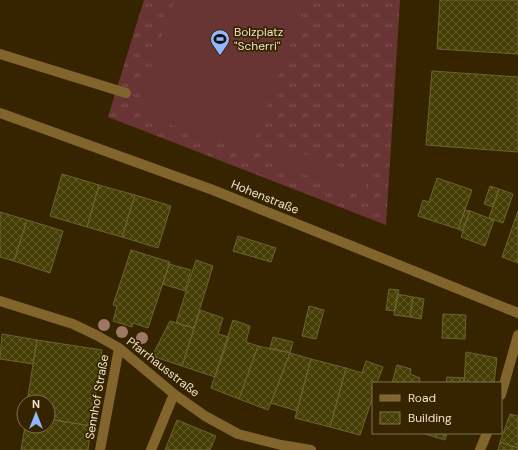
<svg xmlns="http://www.w3.org/2000/svg" width="518" height="450" font-family="'DM Sans',sans-serif">
	<style>
		.grass { fill: url(#grass-tufts) }
		.pitch { fill: #693534 }
		.building { fill: url(#building-cross-hatch); stroke: #6a6430 }
		.lines { fill: none; stroke-linecap: round; stroke-linejoin: round }
		.minor { stroke: #81652d; stroke-width: 10 }
		.tree { fill: #9d7866 }
		.labels { text-anchor: middle; stroke-width: 3.5; stroke-linejoin: round; paint-order: stroke }
		.poi-label { font-size: 12px; fill: #f0e2c9; stroke: #362400; text-anchor: start }
		.street-label { font-size: 12px; fill: #f0e2c9; stroke: #362400 }
	</style>
	<defs>
		<pattern id="grass-tufts" width="24" height="20" patternUnits="userSpaceOnUse"><rect width="24" height="20" fill="#693534"/><path d="M3 7l-1-3M5 7V3M7 7l1-3M15 17l-1-3M17 17v-4M19 17l1-3" fill="none" stroke="#7f5250"/></pattern>
		<pattern id="building-cross-hatch" width="8" height="8" patternUnits="userSpaceOnUse"><rect width="8" height="8" fill="#463f05"/><path d="M0 0l8 8M0 8l8-8" fill="none" stroke="#615a28"/></pattern>
	</defs>
	<rect width="100%" height="100%" fill="#362400"/>
	<path class="grass" d="M144 0H400L386 225 108 117Z"/>
	<path class="pitch" d="M175 0H305L250 153 135 112Z
		M281 146 369 177 363 195 274 164Z"/>
	<path class="building" d="M440 0H518V54L437 49Z
		M432 71 518 77V152L426 145Z
		M62 174 99 185 87 227 50 216Z
		M437 178 472 190 458 229 418 216 423 200 429 202Z
		M99 185 135 195 122 237 87 227Z
		M490 186 499 189 493 207 484 204Z
		M499 189 513 194 503 223 489 218Z
		M135 195 171 206 158 248 122 237Z
		M465 210 470 211 462 231 458 229Z
		M470 211 494 220 485 246 461 237Z
		M518 211V263L502 257Z
		M0 212 27 220 14 261 0 257Z
		M27 220 63 231 50 273 14 261Z
		M238 236 276 248 271 262 233 251Z
		M131 250 170 262 148 328 133 323 132 327 113 321 117 306 113 305Z
		M196 260 213 266 194 328 176 323Z
		M169 264 191 270 185 291 163 284Z
		M389 289 399 290 395 311 386 310Z
		M397 294 413 297 410 317 394 315Z
		M413 297 424 299 421 319 410 317Z
		M309 306 324 310 316 339 302 336Z
		M200 310 223 318 218 334 229 337 215 377 182 366Z
		M443 314 466 315 465 339 442 338Z
		M233 320 250 326 246 342 258 346 239 399 211 388Z
		M170 321 194 328 182 366 152 356Z
		M2 334 37 340 33 364 0 359Z
		M273 337 293 342 290 353 270 348Z
		M37 340 102 350 91 426 48 419V402H27Z
		M258 346 290 353 268 410 239 399Z
		M466 352 497 358 494 383H464Z
		M290 353 311 359 297 411 271 403Z
		M311 359 346 368 330 427 295 418Z
		M366 361 383 367 377 383H373V396L360 435 330 427 346 368 362 373Z
		M397 365 411 369 410 374 420 378 419 383H392Z
		M447 377 464 378V383H446Z
		M510 414 518 416V448L500 442Z
		M48 419 91 426 88 450H21L25 426H48Z
		M177 420 216 436 210 450H165Z
		M422 433H447L445 440Z
		M500 442 518 448V450H498Z"/>
	<g class="lines">
		<path class="minor" d="M0 54 126 93
			M0 113 213 190 518 313
			M0 301 73 324 96 335 119 348 174 394 205 416 238 434 281 445 311 450
			M501 395 518 335
			M100 450 119 348
			M151 450 174 394
			M480 450 487 433"/>
	</g>
	<g class="tree">
		<circle cx="104" cy="325" r="6"/>
		<circle cx="122" cy="332" r="6"/>
		<circle cx="142" cy="338" r="6"/>
	</g>
	<defs>
		<g id="stadium-pin" transform="scale(1)"><path d="M0 17L-7.5 6A9.5 9.5 0 1 1 7.5 6Z" fill="#91b8fd" stroke="#362400"/><path d="M0-5a6.5 5 0 1 0 0 10a6.5 5 0 1 0 0-10ZM-3.5-1.8h7v3.6h-7Z" fill="#111"/></g>
	</defs>
	<g fill-rule="evenodd">
		<use href="#stadium-pin" x="220" y="39"/>
	</g>
	<g class="labels">
		<g class="poi-label">
			<text x="234" y="36">Bolzplatz<tspan x="234" dy="14">"Scherri"</tspan></text>
		</g>
		<g class="street-label">
			<text transform="translate(265 197) rotate(22)" y="4">Hohenstraße</text>
			<text transform="translate(163 367) rotate(38)" y="4">Pfarrhausstraße</text>
			<text transform="translate(97 397) rotate(-80)" y="4">Sennhof Straße</text>
		</g>
	</g>
	<rect x="372" y="382" width="130" height="52" fill="#362400" stroke="#807050"/>
	<rect x="380" y="395" width="20" height="6" fill="#81652d" stroke="#807050"/>
	<text x="408" y="402" font-size="12" fill="#f0e2c9">Road</text>
	<rect x="380" y="412" width="20" height="12" fill="url(#building-cross-hatch)" stroke="#807050"/>
	<text x="408" y="422" font-size="12" fill="#f0e2c9">Building</text>
	<g transform="translate(36 414)"><circle r="19" fill="#362400" stroke="#807050"/>
	<path d="M0-3L7 15L0 10L-7 15Z" fill="#91b8fd"/>
	<text y="-6" font-size="11" font-weight="bold" text-anchor="middle" fill="#f0e2c9">N</text>
	</g>
</svg>
